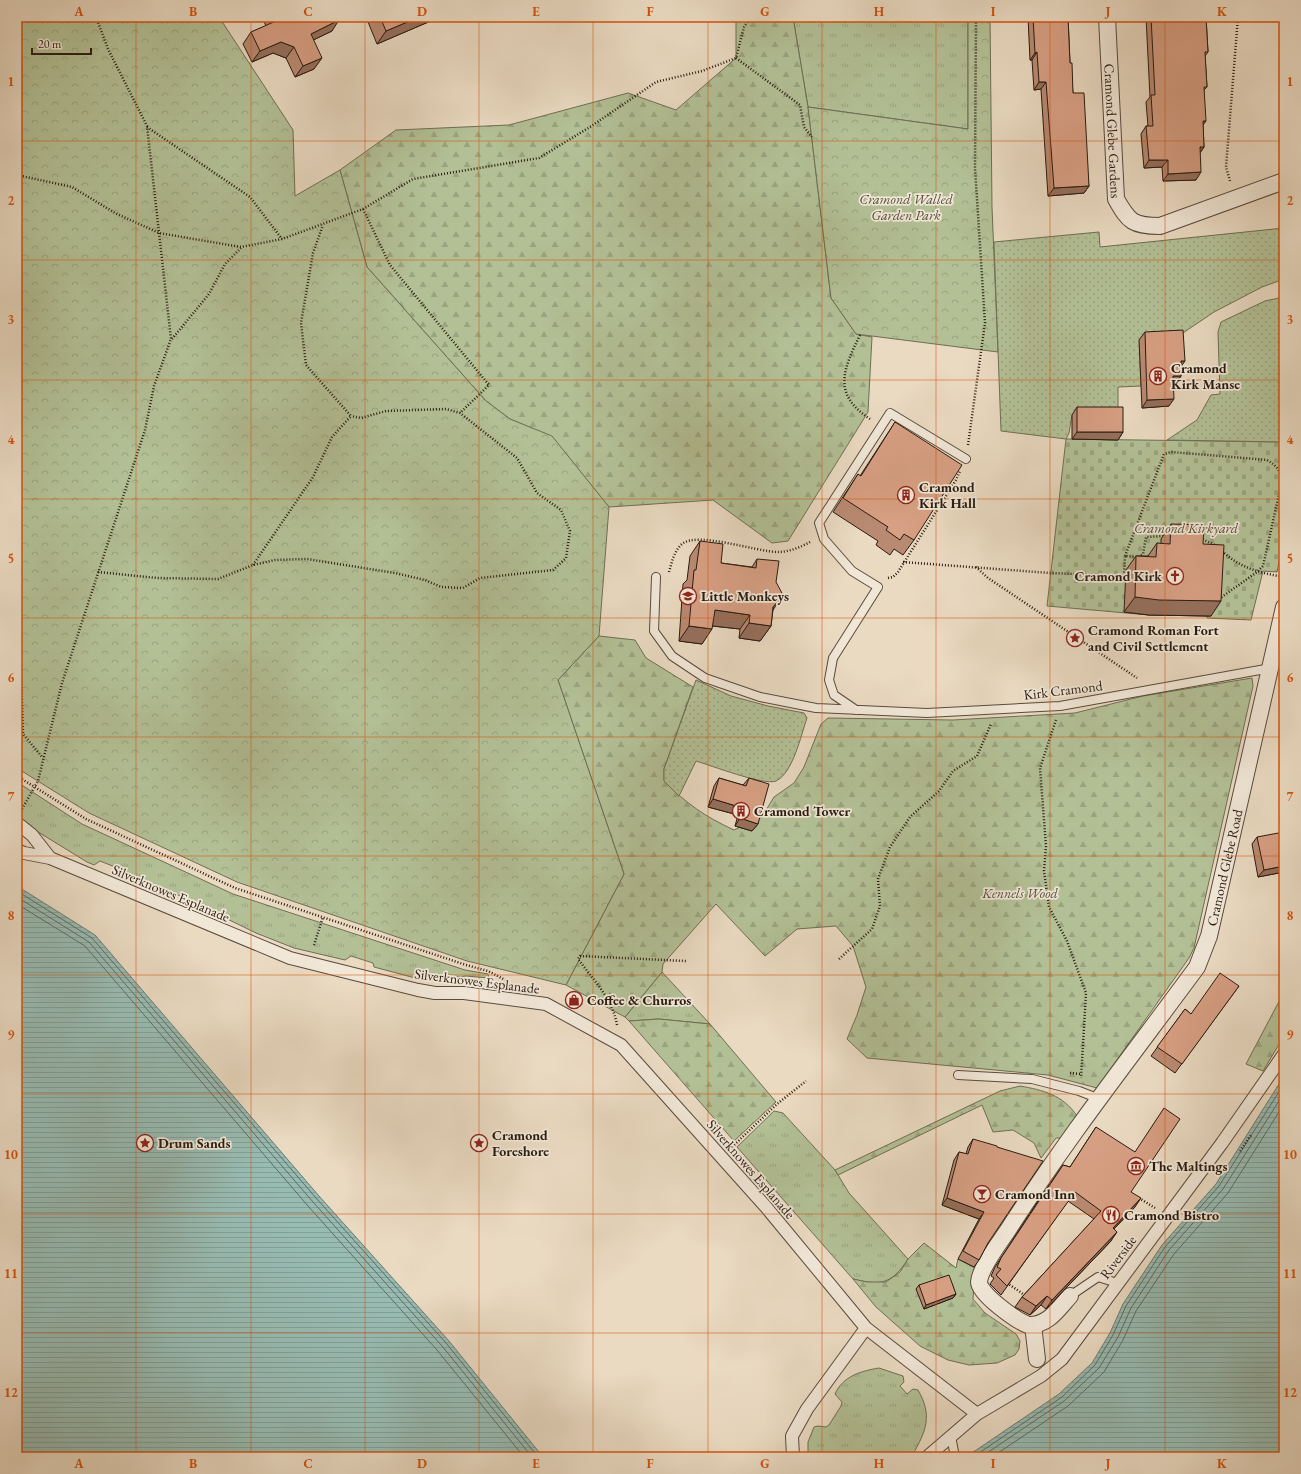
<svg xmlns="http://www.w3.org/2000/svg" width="1301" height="1474" font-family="'EB Garamond',serif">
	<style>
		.grass { fill: url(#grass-tufts); stroke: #6e6e54 }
		.forest { fill: url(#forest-firs); stroke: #6e6e54 }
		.cemetery { fill: url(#cemetery-stones); stroke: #6e6e54 }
		.park { fill: url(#park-crowns); stroke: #6e6e54 }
		.garden { fill: url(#garden-dots); stroke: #6e6e54 }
		.water { fill: url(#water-rules); stroke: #6c7b72 }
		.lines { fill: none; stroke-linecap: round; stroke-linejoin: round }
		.shore { stroke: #606b62; stroke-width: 1 }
		.service-casing { stroke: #594b3d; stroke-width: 10 }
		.pedestrian-casing { stroke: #594b3d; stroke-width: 14 }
		.minor-casing { stroke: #594b3d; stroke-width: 18 }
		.path { stroke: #291b11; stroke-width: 2.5; stroke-dasharray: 1 2; stroke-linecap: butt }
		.service { stroke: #f1e7d7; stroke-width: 8 }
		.pedestrian { stroke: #f1e7d7; stroke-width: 12 }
		.minor { stroke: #f1e7d7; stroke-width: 16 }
		.wall { fill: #b98971; stroke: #291b11 }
		.shaded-wall { fill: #966f5c; stroke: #291b11 }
		.building { fill: #d79f83; stroke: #291b11 }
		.grid { fill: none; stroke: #d5530c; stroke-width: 1; stroke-opacity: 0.55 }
		.labels { text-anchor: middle; stroke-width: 3.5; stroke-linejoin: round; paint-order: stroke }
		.street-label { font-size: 14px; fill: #291b11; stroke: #f1e7d7 }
		.park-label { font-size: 14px; font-style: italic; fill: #524d39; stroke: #f1e7d7 }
		.poi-label { font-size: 14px; font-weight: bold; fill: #291b11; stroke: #f1e7d7; text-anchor: start }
		.neatline { fill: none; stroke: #d5530c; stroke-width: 1.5 }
		.grid-label { font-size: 13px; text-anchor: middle; font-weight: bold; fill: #d5530c }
	</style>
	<defs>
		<pattern id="grass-tufts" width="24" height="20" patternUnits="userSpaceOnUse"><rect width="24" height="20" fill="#b3c096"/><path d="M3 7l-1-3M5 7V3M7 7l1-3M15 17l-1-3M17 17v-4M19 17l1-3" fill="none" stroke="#9aa480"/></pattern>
		<pattern id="forest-firs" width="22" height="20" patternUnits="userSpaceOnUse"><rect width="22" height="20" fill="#b3c096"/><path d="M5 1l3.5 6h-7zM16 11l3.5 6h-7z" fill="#9aa480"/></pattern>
		<pattern id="cemetery-stones" width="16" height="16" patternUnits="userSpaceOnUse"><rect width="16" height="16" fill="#b3c096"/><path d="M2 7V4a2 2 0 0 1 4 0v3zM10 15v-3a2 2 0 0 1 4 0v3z" fill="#9aa480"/></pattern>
		<pattern id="park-crowns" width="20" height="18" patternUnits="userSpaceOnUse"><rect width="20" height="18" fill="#b3c096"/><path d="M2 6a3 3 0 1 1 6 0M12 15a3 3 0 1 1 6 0" fill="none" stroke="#9aa480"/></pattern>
		<pattern id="garden-dots" width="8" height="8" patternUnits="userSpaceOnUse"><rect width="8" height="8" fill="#b3c096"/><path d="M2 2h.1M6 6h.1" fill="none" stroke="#9aa480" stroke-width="1.8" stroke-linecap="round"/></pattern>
		<pattern id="water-rules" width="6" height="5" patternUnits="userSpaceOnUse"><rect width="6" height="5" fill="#98bbb2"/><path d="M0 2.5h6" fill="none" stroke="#83a098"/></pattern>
	</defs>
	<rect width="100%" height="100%" fill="#eadac2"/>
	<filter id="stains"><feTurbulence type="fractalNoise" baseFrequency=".005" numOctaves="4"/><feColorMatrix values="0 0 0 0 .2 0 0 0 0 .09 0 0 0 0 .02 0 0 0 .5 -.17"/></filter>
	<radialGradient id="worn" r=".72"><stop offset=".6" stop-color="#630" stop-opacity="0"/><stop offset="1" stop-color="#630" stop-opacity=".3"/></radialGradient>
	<path class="grass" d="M793 17H968V129L808 107Z
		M17 782 82 824 233 894 465 970 488 974 489 978 466 976 434 980 419 979 374 967 373 963 351 956 345 960 294 948 256 933 174 893 123 875 120 869 100 861 94 865 87 862 17 819Z
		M662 972 710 1024 659 1019 629 1021 625 1017Z
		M774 1111 783 1113 835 1170 849 1193 908 1259C892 1284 881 1286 853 1279L737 1147Z
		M879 1368 903 1376 904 1382 900 1386 907 1394 913 1389 918 1390C933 1416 926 1431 912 1456L904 1457 898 1454 892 1457H808V1442L814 1427 818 1426 826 1427 829 1425 841 1406 842 1402 835 1394C843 1376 861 1371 879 1368Z"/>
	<path class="forest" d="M736 17H793L808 107 831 298 856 334 872 337 868 412 788 541 772 543 713 500 609 507 552 437 510 419 486 401 367 267 340 170 396 130 509 125 628 93 676 110 736 58Z
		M599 636 635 640 646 658 693 687 664 769V781C687 804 704 816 734 830L762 817 774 797 794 783 804 767 821 724 828 718 953 720 1075 713 1143 696 1252 678 1253 686 1194 948 1189 958 1097 1088 1048 1075 867 1058 847 1039 857 1015 866 987 853 946 836 926 797 929 765 956 716 904 663 964 662 972 625 1017 566 985 624 874 558 680Z
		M1284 992V1036L1263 1071 1246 1064Z
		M659 1019 710 1024 776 1102 734 1141 629 1021Z
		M1020 1086C1043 1090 1063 1095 1077 1116L1062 1138H1056L1041 1158 1034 1143 1013 1130 993 1132 982 1105 838 1175 835 1170 1000 1091Z
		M924 1243 956 1268 958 1259 975 1268 973 1299 985 1313 1016 1334 1020 1341 1019 1349 1015 1355 997 1363 969 1365 948 1360 920 1346 876 1307 853 1279 867 1282H886L900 1272 908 1259Z"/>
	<path class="cemetery" d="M1066 439 1284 442V538L1277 572 1263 571 1251 620 1207 618V616L1149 615 1047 606Z"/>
	<path class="park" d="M17 17H219L293 130 295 196 340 170 367 267 486 401 510 419 552 436 609 507 599 636 558 680 624 874 566 985 467 961 237 882 89 813 17 768Z
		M968 17H990L992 207 998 352 856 334 831 298 808 107 968 129Z"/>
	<path class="garden" d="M1284 228V279L1262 287 1214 312 1140 362 1141 386 1118 387V415H1072L1069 433 1066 439 1001 431 994 242 1099 232 1100 247Z
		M1284 297V442L1167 440 1197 420 1211 395 1220 394 1218 332 1221 322 1265 301Z
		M696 680 731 696 768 706 804 713 807 718C801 735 793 773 776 781 764 786 710 765 696 761L679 796 664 781V769Z"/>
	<path class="water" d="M17 886 95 935 319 1196 449 1341 543 1457H17Z
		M1284 1076V1457H966L1059 1394 1092 1363 1110 1333 1123 1304 1162 1245 1216 1184Z"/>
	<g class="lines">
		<path class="shore" d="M17 891 92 938 316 1198 446 1343 538 1457
			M17 897 89 942 313 1202 442 1346 532 1457
			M17 904 85 946 308 1206 437 1350 524 1457
			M973 1457 1062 1397 1095 1365 1113 1335 1126 1306 1165 1247 1219 1186 1284 1084
			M981 1457 1064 1401 1099 1368 1118 1337 1131 1308 1169 1250 1223 1189 1284 1093
			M992 1457 1068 1406 1104 1372 1123 1340 1136 1311 1174 1254 1228 1193 1284 1104"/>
		<g class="service-casing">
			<path id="service" d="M656 577 654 631 672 656 705 678 760 697 816 708 927 713 1060 706 1271 668
				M856 710 834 695 829 680 833 658 878 587 852 571 824 539 819 523 890 413 966 459
				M958 1075 1032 1079 1079 1091 1100 1099
				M1070 1296 1098 1277 1117 1283
				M951 1436 955 1457"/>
		</g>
		<g class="pedestrian-casing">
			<path id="pedestrian" d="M17 823 32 835 50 858
				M17 850 24 853 50 858 290 958 418 990 435 993H464L546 1004 621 1045 766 1207 866 1328 807 1409 792 1436 793 1457
				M866 1328 977 1414
				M927 1457 977 1414 1041 1376 1062 1359 1222 1143 1284 1054"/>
		</g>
		<g class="minor-casing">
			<g id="minor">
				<path id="s1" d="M1107 17 1116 199C1129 222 1133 226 1160 226L1284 181"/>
				<path id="s2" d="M1070 1296C1058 1309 1048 1326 1028 1325 1017 1321 979 1294 979 1282 980 1268 1000 1242 1008 1230 1066 1139 1133 1054 1197 967L1209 936 1284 607"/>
				<path d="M1033 1325 1037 1359"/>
			</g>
		</g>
		<path class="path" d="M736 58 800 105 804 127 812 137
			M147 127 250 197 282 239
			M17 175 72 187 115 213 159 233 241 247 282 239 363 209 413 179 539 158 590 127 656 82 702 71 736 58 744 27 751 17
			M1230 181 1226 167 1238 17
			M363 209 390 265 489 385 460 413
			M860 335C843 370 832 394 870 419
			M172 339 209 294 225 264 241 248
			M968 445 985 323 975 168 976 17
			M1200 538 1217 546
			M1222 551C1240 568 1260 573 1284 577
			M1125 556 1164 454 1171 452 1267 460C1276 465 1281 471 1282 481L1263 566 1257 572 1219 599
			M903 562 1050 573 1124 576 1125 556 1138 557 1143 554 1146 537 1165 536
			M253 565 313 477 332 437 351 416 306 365 301 323 313 253 323 225
			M976 567 988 578 1137 678
			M98 572 157 578 218 579 253 565 275 560 307 559 395 573 425 580 441 587 463 588 480 578 553 570 566 558 570 531 561 510 537 493 517 458 460 413 446 409 415 410 386 411 361 418 351 416
			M669 572C672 562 674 551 682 544 697 531 757 552 778 552 789 552 801 547 810 542
			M888 578 893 577 898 572 956 480 960 471
			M17 667 21 675 23 734 43 758
			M1056 720 1040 768 1046 846 1044 871 1049 907 1067 941 1086 993 1081 1078
			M17 776 86 819 235 888 466 965 488 971 509 982
			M22 809 38 781 62 683 145 430 154 386 171 339 147 126 108 49 96 17
			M314 945 323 917
			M839 959 872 929 880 906 878 879 890 847 910 817 939 791 953 771 977 756 991 724
			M617 1025C613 1000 593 979 578 959L580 956 686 961
			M1070 1073 1081 1074
			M732 1147 777 1104 806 1081
			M1240 1151 1251 1135
			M1139 1198 1155 1208
			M1007 1283 1026 1296"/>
		<use href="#service" class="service"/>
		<use href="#pedestrian" class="pedestrian"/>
		<use href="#minor" class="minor"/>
	</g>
	<path class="wall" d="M262 17H338L332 31 313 40 314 69 295 77 286 58 273 53 252 62 243 44 251 32 266 26Z
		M366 17H440L377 44Z
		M1028 17H1068L1070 63 1073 93 1089 186 1084 193 1048 196 1041 89 1034 90 1032 60H1030Z
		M1146 17H1206L1208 52 1205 56 1207 87 1204 90 1203 125 1204 147 1200 153 1196 180 1163 181 1162 167 1144 168 1141 134 1146 126H1148L1146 102 1150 97Z
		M1145 332 1181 367V376L1176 383H1173L1169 406 1142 408 1139 340Z
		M1077 407 1123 432 1118 440 1072 439V415Z
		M895 422 914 540 903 555 894 549 890 555 876 545 878 541 833 512 858 474 860 476Z
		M1171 524 1203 544 1211 616 1149 615 1124 612 1126 570 1136 556H1148L1157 543 1161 544V539Z
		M700 541 721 563 752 567 757 559 773 610 771 626 760 641 739 638 740 629 712 626 702 644 679 641 683 584 687 580 690 556Z
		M1284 726V742L1281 741Z
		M719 778 743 785 749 778 758 824 752 831 735 826 738 815 708 807 714 786Z
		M1257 837 1284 872 1258 877 1252 844Z
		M1239 986 1175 1073 1151 1056 1185 1009 1191 1014Z
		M1096 1127 1131 1192 1135 1207 1114 1229 1111 1241 1046 1309 1041 1305 1030 1315 1015 1307 1022 1297 1094 1219 1068 1201 1001 1295 990 1284 994 1278 991 1276 995 1267 1038 1201 1063 1165 1070 1167Z
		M973 1139 988 1243 979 1260 974 1267 958 1259 979 1219 942 1205 954 1160 959 1152 966 1154 968 1147Z
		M919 1285 956 1294 953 1298 924 1309 916 1289Z"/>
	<path class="shaded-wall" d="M419 17H440L377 44 386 31Z
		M339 20 332 31 303 45 311 34Z
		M281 42 294 47 286 58 273 53 252 62 260 51Z
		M1037 52 1032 60H1030L1035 53Z
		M322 58 314 69 295 77 303 66Z
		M1039 82H1046L1041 89 1034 90Z
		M1203 121H1206L1201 128Z
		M1200 147H1204L1199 154Z
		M1149 160H1168L1162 167 1144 168Z
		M1201 172 1196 180 1163 181 1168 174Z
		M1089 186 1084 193 1048 196 1054 188Z
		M1181 361H1185L1180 368Z
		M1173 376H1181L1176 383 1167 384Z
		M1174 399 1169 406 1142 408 1147 400Z
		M1077 432H1123L1118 440 1072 439Z
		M783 595 773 610V607Z
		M1135 597 1221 601 1211 616 1149 615 1124 612Z
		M715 610 750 615 740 629 704 625Z
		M749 623 771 626 760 641 739 638Z
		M689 626 712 629 702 644 679 641Z
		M1283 737 1284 738V742L1281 741Z
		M713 799 743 808 738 815 708 807Z
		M740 818 758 824 752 831 735 826Z
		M1284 866V872L1258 877 1264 870Z
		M947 1198 984 1212 979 1219 942 1205Z
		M1141 1198 1135 1207 1106 1237 1113 1228Z
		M1117 1232 1111 1241 1046 1309 1052 1300Z
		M956 1294 953 1298 924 1309 926 1305Z
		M1047 1296 1041 1305 1030 1315 1036 1306Z"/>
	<path class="building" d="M275 17H338L339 20 311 34 322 58 303 66 294 47 281 42 260 51 251 32 276 21Z
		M380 17H419L386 31Z
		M1033 17H1068L1070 63H1072L1073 93H1084L1089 186 1054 188 1046 82H1039L1037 52 1035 53Z
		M1151 17H1206L1208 52H1205L1207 87H1204L1206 121H1203L1204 147H1200L1201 172 1168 174V160H1149L1146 126H1153L1151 95H1155Z
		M1183 330 1185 361H1181V376H1173L1174 399 1147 400 1145 332Z
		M1077 407H1123V432H1077Z
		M895 422 962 465 914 540 904 534 900 540 886 530 888 527 843 498 858 474 861 476Z
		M1171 524 1204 525 1203 544 1224 545 1221 601 1159 600 1135 597 1136 556 1156 557 1157 543 1170 544Z
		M700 541 723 544 721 563 756 568 757 559 779 561 776 582 783 595 773 607 771 626 749 623 750 615 715 610 712 629 689 626 694 570H696Z
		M719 778 746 786 749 778 769 784 758 824 740 818 743 808 713 799Z
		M1284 832V866L1264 870 1257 837Z
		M1220 973 1239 986 1182 1064 1157 1047 1185 1009 1191 1014Z
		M1164 1108 1180 1119 1131 1192 1141 1198 1113 1228 1117 1232 1052 1300 1047 1296 1036 1306 1022 1297 1101 1211 1075 1192 1007 1286 996 1275 1001 1269 997 1267 1001 1258 1063 1165 1070 1167 1096 1127 1135 1152Z
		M973 1139 997 1146V1147L1043 1161 988 1243 979 1260 963 1251 984 1212 947 1198 959 1152 968 1154Z
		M949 1275 956 1294 926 1305 919 1285Z"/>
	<path class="grid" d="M136 17V1457M251 17V1457M365 17V1457M479 17V1457M593 17V1457M708 17V1457M822 17V1457M936 17V1457M1050 17V1457M1165 17V1457M17 141H1284M17 260H1284M17 380H1284M17 499H1284M17 618H1284M17 737H1284M17 856H1284M17 975H1284M17 1094H1284M17 1214H1284M17 1333H1284"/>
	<defs>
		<g id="building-ring" transform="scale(0.9)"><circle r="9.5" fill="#f1e7d7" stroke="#8f2418" stroke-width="1.5"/><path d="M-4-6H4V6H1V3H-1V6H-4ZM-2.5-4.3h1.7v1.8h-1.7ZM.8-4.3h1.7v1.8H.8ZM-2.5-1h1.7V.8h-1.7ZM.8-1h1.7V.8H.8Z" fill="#8f2418"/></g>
		<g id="church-ring" transform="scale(0.9)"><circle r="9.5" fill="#f1e7d7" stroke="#8f2418" stroke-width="1.5"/><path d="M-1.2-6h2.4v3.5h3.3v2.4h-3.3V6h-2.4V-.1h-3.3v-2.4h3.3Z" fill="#8f2418"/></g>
		<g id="school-ring" transform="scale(0.9)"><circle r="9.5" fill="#f1e7d7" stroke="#8f2418" stroke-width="1.5"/><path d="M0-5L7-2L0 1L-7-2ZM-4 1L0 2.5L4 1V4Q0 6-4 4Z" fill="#8f2418"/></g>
		<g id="sight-ring" transform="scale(0.9)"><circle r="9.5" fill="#f1e7d7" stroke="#8f2418" stroke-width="1.5"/><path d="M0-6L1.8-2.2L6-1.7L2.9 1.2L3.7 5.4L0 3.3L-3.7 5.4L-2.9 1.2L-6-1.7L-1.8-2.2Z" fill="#8f2418"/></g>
		<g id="shop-ring" transform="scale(0.9)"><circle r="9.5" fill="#f1e7d7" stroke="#8f2418" stroke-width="1.5"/><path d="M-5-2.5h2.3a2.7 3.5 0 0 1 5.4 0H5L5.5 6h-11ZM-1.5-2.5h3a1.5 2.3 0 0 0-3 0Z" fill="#8f2418"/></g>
		<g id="museum-ring" transform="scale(0.9)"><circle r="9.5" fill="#f1e7d7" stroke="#8f2418" stroke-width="1.5"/><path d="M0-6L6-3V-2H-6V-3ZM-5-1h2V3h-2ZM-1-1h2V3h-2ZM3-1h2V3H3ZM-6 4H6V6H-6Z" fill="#8f2418"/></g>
		<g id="bar-ring" transform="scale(0.9)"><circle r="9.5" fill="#f1e7d7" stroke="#8f2418" stroke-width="1.5"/><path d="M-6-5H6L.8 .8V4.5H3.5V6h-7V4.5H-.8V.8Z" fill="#8f2418"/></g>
		<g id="restaurant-ring" transform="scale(0.9)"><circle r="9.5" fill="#f1e7d7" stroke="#8f2418" stroke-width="1.5"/><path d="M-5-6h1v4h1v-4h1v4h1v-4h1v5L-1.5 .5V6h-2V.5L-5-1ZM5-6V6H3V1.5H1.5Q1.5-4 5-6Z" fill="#8f2418"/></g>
	</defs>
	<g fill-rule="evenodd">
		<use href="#building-ring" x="1158" y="376"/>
		<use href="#building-ring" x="906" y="495"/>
		<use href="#church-ring" x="1175" y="576"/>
		<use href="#school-ring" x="688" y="596"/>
		<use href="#sight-ring" x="1075" y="638"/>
		<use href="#building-ring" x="741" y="811"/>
		<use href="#shop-ring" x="574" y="1000"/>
		<use href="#sight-ring" x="145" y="1143"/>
		<use href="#sight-ring" x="479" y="1143"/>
		<use href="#museum-ring" x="1136" y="1166"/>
		<use href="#bar-ring" x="982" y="1194"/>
		<use href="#restaurant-ring" x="1111" y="1215"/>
	</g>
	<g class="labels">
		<g class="street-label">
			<text dy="5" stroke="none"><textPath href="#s1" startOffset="114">Cramond Glebe Gardens</textPath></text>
			<text transform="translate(1063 690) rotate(-7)" y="5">Kirk Cramond</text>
			<text dy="5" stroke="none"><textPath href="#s2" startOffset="607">Cramond Glebe Road</textPath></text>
			<text transform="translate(171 893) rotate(23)" y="5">Silverknowes Esplanade</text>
			<text transform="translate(477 981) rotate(7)" y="5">Silverknowes Esplanade</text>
			<text transform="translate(751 1169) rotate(49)" y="5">Silverknowes Esplanade</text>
			<text transform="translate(1118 1257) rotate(-53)" y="5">Riverside</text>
		</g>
		<g class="park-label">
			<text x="906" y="204">Cramond Walled<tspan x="906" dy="16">Garden Park</tspan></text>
			<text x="1186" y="533">Cramond Kirkyard</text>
			<text x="1020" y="898">Kennels Wood</text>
		</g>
		<g class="poi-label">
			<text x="1171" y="373">Cramond<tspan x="1171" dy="16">Kirk Manse</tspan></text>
			<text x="919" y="492">Cramond<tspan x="919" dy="16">Kirk Hall</tspan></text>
			<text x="1162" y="581" text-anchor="end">Cramond Kirk</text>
			<text x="701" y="601">Little Monkeys</text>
			<text x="1088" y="635">Cramond Roman Fort<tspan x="1088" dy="16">and Civil Settlement</tspan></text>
			<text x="754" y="816">Cramond Tower</text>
			<text x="587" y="1005">Coffee &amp; Churros</text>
			<text x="492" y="1140">Cramond<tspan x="492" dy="16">Foreshore</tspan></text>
			<text x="158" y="1148">Drum Sands</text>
			<text x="1149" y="1171">The Maltings</text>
			<text x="995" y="1199">Cramond Inn</text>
			<text x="1124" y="1220">Cramond Bistro</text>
		</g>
	</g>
	<rect width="1301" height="1474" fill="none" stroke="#eadac2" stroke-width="44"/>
	<path d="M32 48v6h59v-6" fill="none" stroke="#291b11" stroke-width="2"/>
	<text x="38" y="48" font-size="12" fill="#291b11" stroke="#f1e7d7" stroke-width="3" paint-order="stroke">20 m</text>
	<rect x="22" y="22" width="1257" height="1430" class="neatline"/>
	<g class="grid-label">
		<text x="79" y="16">A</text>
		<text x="193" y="16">B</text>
		<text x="308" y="16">C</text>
		<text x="422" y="16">D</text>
		<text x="536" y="16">E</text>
		<text x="650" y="16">F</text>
		<text x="765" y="16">G</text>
		<text x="879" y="16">H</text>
		<text x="993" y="16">I</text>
		<text x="1108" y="16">J</text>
		<text x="1222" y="16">K</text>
		<text x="11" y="86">1</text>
		<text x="1290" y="86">1</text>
		<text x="11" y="205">2</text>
		<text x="1290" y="205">2</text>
		<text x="11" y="324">3</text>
		<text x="1290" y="324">3</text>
		<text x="11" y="444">4</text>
		<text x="1290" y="444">4</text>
		<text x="11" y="563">5</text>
		<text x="1290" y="563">5</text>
		<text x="11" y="682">6</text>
		<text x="1290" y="682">6</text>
		<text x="11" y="801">7</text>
		<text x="1290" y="801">7</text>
		<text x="11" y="920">8</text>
		<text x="1290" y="920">8</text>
		<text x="11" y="1039">9</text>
		<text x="1290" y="1039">9</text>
		<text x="11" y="1159">10</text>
		<text x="1290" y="1159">10</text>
		<text x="11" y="1278">11</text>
		<text x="1290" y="1278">11</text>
		<text x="11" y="1397">12</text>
		<text x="1290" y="1397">12</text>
		<text x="79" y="1468">A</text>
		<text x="193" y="1468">B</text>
		<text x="308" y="1468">C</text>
		<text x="422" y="1468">D</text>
		<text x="536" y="1468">E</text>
		<text x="650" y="1468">F</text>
		<text x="765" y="1468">G</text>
		<text x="879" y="1468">H</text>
		<text x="993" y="1468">I</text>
		<text x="1108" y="1468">J</text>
		<text x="1222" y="1468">K</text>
	</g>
	<rect width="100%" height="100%" filter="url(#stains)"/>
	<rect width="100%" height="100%" fill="url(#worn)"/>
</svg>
